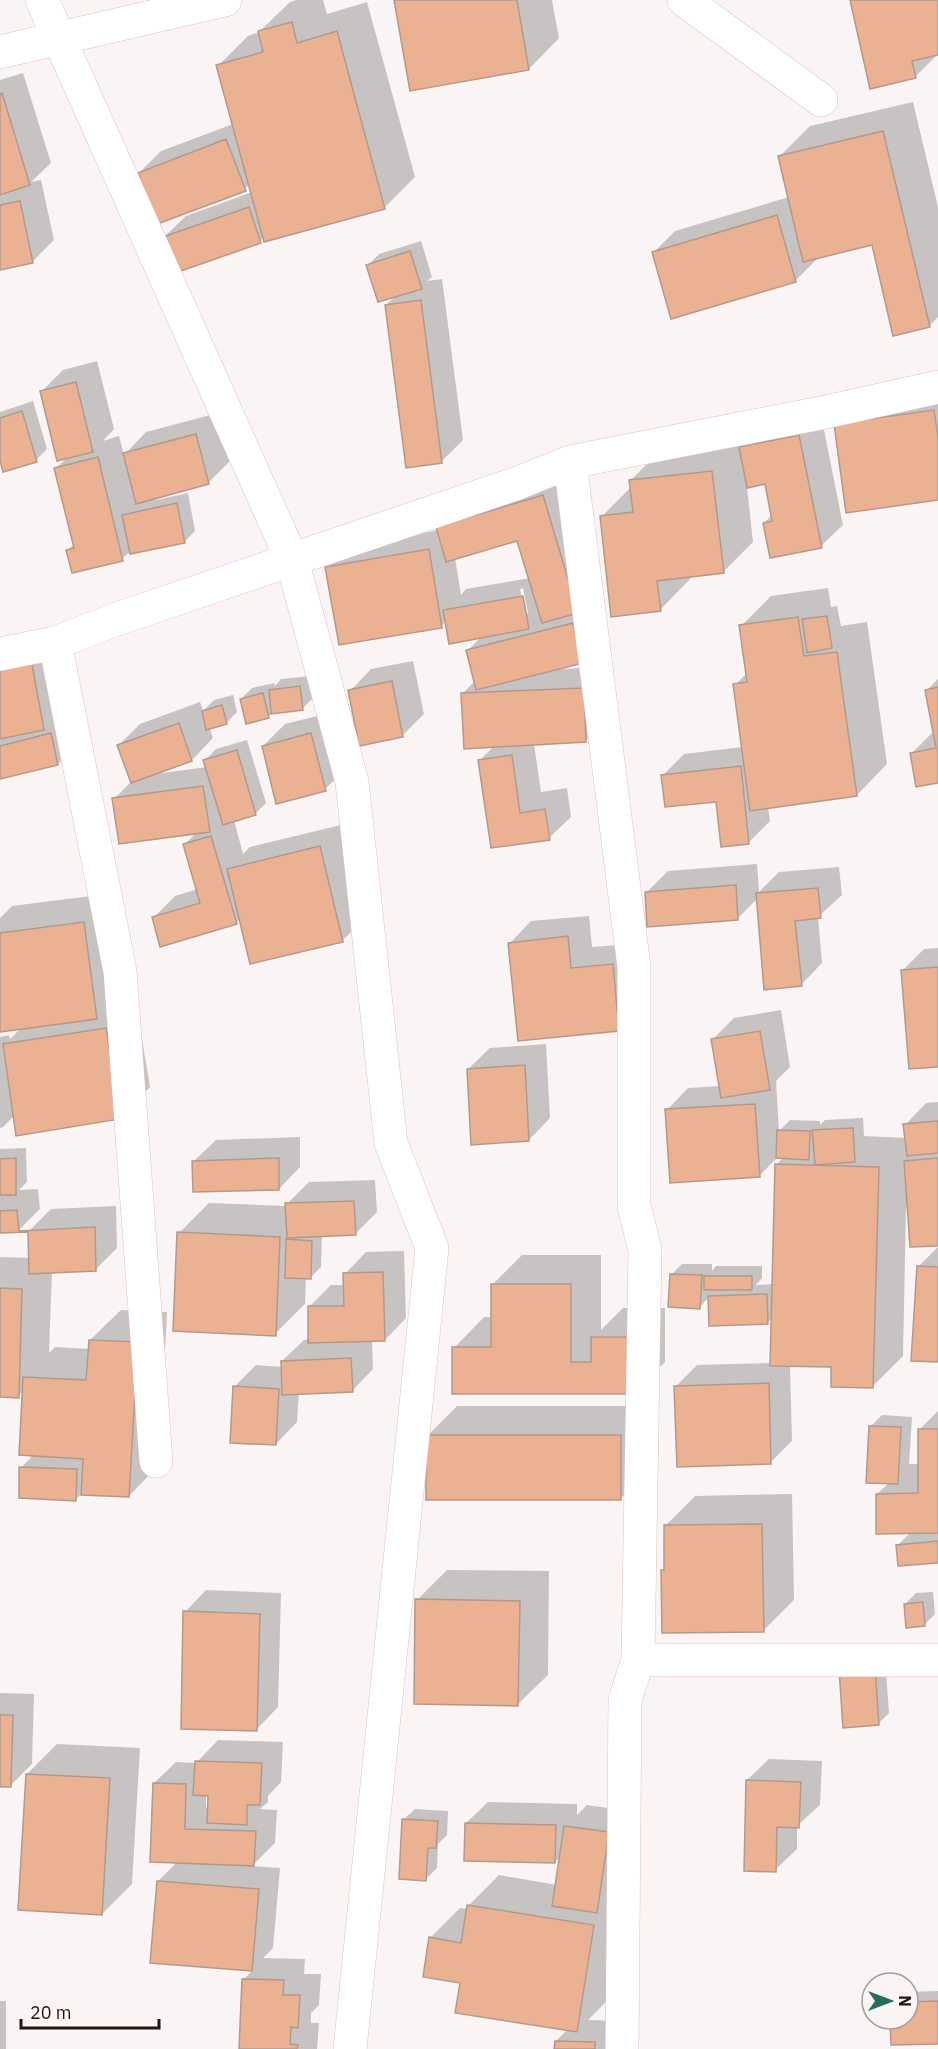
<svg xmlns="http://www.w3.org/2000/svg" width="938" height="2049" font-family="'IBM Plex Sans',sans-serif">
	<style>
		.shadow { fill: #0003; fill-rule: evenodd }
		.building { fill: #eab292; stroke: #b2998b; stroke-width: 1.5 }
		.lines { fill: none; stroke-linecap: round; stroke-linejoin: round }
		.minor-casing { stroke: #dfc0bf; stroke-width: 34 }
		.minor { stroke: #fff; stroke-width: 33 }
	</style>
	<rect width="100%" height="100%" fill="#fbf4f4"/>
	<path class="shadow" d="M296 0H323L327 14 367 2 415 177 385 207 264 237 260 241 164 237 186 216 252 192 250 184 245 189 139 173 161 151 233 124 218 66 248 36 259 32 290 2Z
		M396 0H552L559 38 529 69Z
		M852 0H938V54L915 77Z
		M23 73 51 163 31 182 41 180 54 240 32 262 0 269V80Z
		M913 102 938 207V317L929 326 873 243 816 257 817 259 795 281 654 252 675 231 789 197 780 156 810 126Z
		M421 241 432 277 427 281 442 279 463 440 441 462 386 305 396 295 368 265 379 254Z
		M97 361 114 429 103 441 119 436 124 455 146 432 218 413 230 461 208 483 155 497 156 500 188 493 195 531 184 542 131 551 122 559 68 550 75 543 56 468 68 457 42 391 63 370Z
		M938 391V498L857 403Z
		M33 401 47 449 36 460 0 456V412Z
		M821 415 843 525 821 546 764 523 772 515 766 483 747 487 753 542 723 572 690 576V579L660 610 601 517 632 486 631 480 661 450 742 441 743 446 762 426Z
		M565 474 594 603 559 669 605 667 607 719 585 741 534 744 541 792 567 788 571 817 549 838 492 846 480 760 495 745 462 694 475 681 468 650 481 637 447 621 441 626 327 567 348 546 439 530 438 527ZM518 539 530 578 466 589 461 595 455 558ZM523 588 528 613H525L520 589Z
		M828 588 831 607 837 606 841 626 867 622 887 764 857 795 768 807 770 821 748 843 718 800 663 775 684 754 743 747 735 685 747 673 741 626 771 596Z
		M54 643 79 742 58 764 0 777V653Z
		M413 661 424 714 402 736 350 691 371 669Z
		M310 676 313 698 302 709 273 712 269 716 247 722 241 699 252 688 274 683 275 686 281 679Z
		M938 679V781L911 754 933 732 927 690Z
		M233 695 237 712 226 723 209 727 213 738 192 760 155 774 207 767 205 760 216 749 247 740 266 803 255 814 234 820 243 854 250 847 341 825 364 919 343 940 251 963 240 919 236 923 154 917 175 896 198 889 185 844 197 832 114 799 132 781 119 745 140 724 200 702 203 711 214 700Z
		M333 712 347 768 325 789 263 746 285 724Z
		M757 864 759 892 779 872 839 867 842 895 818 917 822 963 801 985 758 898 738 918 646 893 668 871Z
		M114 893 135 998 150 1087 119 1118 15 1115 3 1127 0 1128V1037L9 1035 10 1039 21 1028 0 1031V918L12 906Z
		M589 916 592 947 634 944 619 1029 510 943 531 921Z
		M938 948V1065L902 971 924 949Z
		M781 1010 790 1067 776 1081 779 1131 790 1120 820 1121V1125L825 1120 863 1118 864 1136 906 1138 905 1125 926 1103 938 1102V1244L909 1207H906L903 1356 873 1386 833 1366 790 1365 792 1441 770 1463 676 1386 697 1365 771 1363 772 1318 767 1323 709 1297 700 1307 671 1275 682 1264H712V1271L716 1266H762V1278L756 1285 773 1284 776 1165 784 1157H778L759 1176 667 1110 688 1088 720 1086 712 1040 734 1018Z
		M546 1044 550 1118 529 1140 468 1069 490 1048Z
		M300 1137V1167L279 1189 194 1161 216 1140Z
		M26 1148 27 1182 19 1190 38 1189 40 1209 18 1231 0 1232V1149Z
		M375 1180 377 1212 355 1234 322 1235 321 1267 310 1278 306 1277 305 1304 275 1334 179 1233 209 1203 287 1206V1204L309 1182Z
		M116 1206 117 1248 96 1269 52 1271 49 1353 55 1347 90 1349V1340L121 1310 167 1312 159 1465 129 1496 81 1494 75 1500 21 1468 34 1454 24 1390 18 1396H0V1257L30 1258 29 1231 51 1209Z
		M938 1247V1361L919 1266Z
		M404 1251 406 1318 385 1340H372L373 1369 352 1391 299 1393 297 1422 276 1444 234 1387 256 1365 283 1367 282 1361 304 1340 310 1339 309 1307 331 1285H345V1274L366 1252Z
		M522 1255H601V1330L623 1308H665V1362L635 1392 454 1348 484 1317H492V1285Z
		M457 1406H651V1469L620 1499 427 1436Z
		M938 1411V1561L898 1545 911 1532 877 1494 889 1483 871 1426 882 1415 912 1417 909 1464H920V1429Z
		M792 1494 794 1600 764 1630 662 1570 666 1567 665 1526 695 1496Z
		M447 1570 549 1571 548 1675 517 1705 417 1600Z
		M206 1590 281 1593 278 1707 257 1729 185 1612Z
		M933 1592 935 1614 924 1625 905 1604 916 1593Z
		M885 1657 889 1713 878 1724 844 1726Z
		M0 1693 34 1694 32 1764 10 1786 0 1785Z
		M218 1740 283 1742 281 1782 268 1796V1802L260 1809 277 1810 275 1843 252 1866 280 1868 273 1948 263 1958 305 1959 304 1974H321L319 2005 311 2013V2023H319L317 2049H241L243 1980 253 1970 151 1962 158 1881 178 1861 154 1783 176 1762 196 1763ZM206 1795H209V1808H206Z
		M57 1744 140 1748 132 1884 102 1914 27 1774Z
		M769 1759 822 1761 820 1805 797 1826V1849L775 1870 747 1780Z
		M488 1802 577 1804V1815L587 1805 630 1811 607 2001 588 2020 616 2021 615 2049H556V2041L568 2029 462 1981 430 1938 460 1908 468 1909V1906L499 1875 557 1885 562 1855 555 1862 466 1823Z
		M415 1809 448 1811 447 1835 438 1844 437 1868 426 1879 404 1819Z
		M938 1991V2042L891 2019H908V1992Z
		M0 2001H6V2049H0Z"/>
	<path class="building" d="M394 0H517L529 70 410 91Z
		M850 0H938V55L912 61 916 78 870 89Z
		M292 22 297 43 337 31 385 209 264 242 216 65 263 52 258 31Z
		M2 93 30 185 0 195V94Z
		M883 131 930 327 893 336 872 245 803 262 778 156Z
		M226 139 246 191 157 224 138 173Z
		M20 201 33 263 0 270V205Z
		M249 207 261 243 175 273 163 237Z
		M777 215 796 282 671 319 652 252Z
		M410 251 422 289 378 302 366 265Z
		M421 300 442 463 406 468 385 305Z
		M76 382 93 452 57 461 40 391Z
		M934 410 938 437V500L846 513 834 424Z
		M22 411 37 462 3 472 0 461V418Z
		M196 434 209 484 136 504 123 453Z
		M799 435 822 548 770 558 763 523 772 521 765 484 747 488 739 447Z
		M98 457 123 561 72 573 66 550 74 548 54 468Z
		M712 471 724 573 657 581 661 611 611 617 600 516 633 512 629 480Z
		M543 495 578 613 542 623 517 541 446 562 436 527Z
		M177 503 185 543 130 554 122 515Z
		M429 549 442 628 339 645 325 567Z
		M523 596 529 629 449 644 443 610Z
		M827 616 832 648 807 653 802 619Z
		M798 617 804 656 837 652 857 796 750 811 733 684 747 682 739 625Z
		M573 623 583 663 476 690 466 650Z
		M32 664 44 730 0 739V670Z
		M392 681 403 737 359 746 348 690Z
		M300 686 303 710 271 714 269 690Z
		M938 687V783L916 787 910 753 936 748 925 690Z
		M584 688 586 742 464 749 461 693Z
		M263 693 269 718 246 724 240 699Z
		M222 705 227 724 206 730 202 711Z
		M179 723 192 761 131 783 117 745Z
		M51 733 58 765 0 779V746Z
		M311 733 326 791 276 804 262 746Z
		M237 750 256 815 223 825 203 760Z
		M512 755 520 813 545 809 550 840 491 848 478 760Z
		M741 766 749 844 721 847 716 802 665 807 661 775Z
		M203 786 210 832 119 844 112 798Z
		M211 836 237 924 160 947 152 917 200 903 183 844Z
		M320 846 343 942 250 964 227 869Z
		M736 885 738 920 647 927 645 892Z
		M818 888 821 918 795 921 802 986 764 990 756 893Z
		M84 922 97 1019 0 1032V933Z
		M568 936 571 968 613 964 619 1031 518 1041 508 943Z
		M938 967V1067L909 1069 901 970Z
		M106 1028 120 1119 16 1136 3 1044Z
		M760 1031 770 1090 721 1098 711 1039Z
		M525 1065 529 1141 471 1145 467 1069Z
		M755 1104 760 1177 670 1183 665 1109Z
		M938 1121V1153L907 1156 903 1124Z
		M853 1128 855 1162 815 1165 812 1130Z
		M777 1130 810 1131 809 1160 776 1158Z
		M16 1158V1195H0V1159Z
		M279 1158V1190L193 1192 192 1161Z
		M938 1158V1246L910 1247 904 1161Z
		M775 1164 879 1167 873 1388 831 1387V1367L770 1366Z
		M354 1201 356 1235 287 1238 285 1203Z
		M17 1210 19 1231 95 1227 96 1271 29 1274 28 1232 0 1233V1211Z
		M177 1232 280 1237 276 1336 173 1331Z
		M286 1239 312 1241 311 1279 285 1278Z
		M917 1266 938 1267V1362L911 1361Z
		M383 1272 385 1341 308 1343V1306H344L343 1273Z
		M670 1274 702 1275 700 1309 668 1307Z
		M704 1276H752V1290H704Z
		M491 1284H571V1362H591V1337H635V1394H452V1347H491Z
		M0 1288 22 1289 19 1398 0 1397Z
		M767 1294 768 1324 709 1326 708 1296Z
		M89 1340 138 1342 129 1497 81 1495 83 1459 19 1455 23 1377 86 1380Z
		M351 1358 353 1392 282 1395 281 1361Z
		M769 1383 771 1464 677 1467 674 1386Z
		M233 1386 279 1389 276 1445 230 1443Z
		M869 1426 901 1427 898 1484 866 1483Z
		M918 1429H938V1533L876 1534V1494L918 1493Z
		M426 1435H621V1500H426Z
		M19 1467 77 1469 76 1501 19 1498Z
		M762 1524 764 1632 662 1633 661 1570H664V1525Z
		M938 1541V1563L898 1566 896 1545Z
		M415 1599 520 1601 518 1706 414 1704Z
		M923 1602 925 1626 906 1628 904 1604Z
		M183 1611 260 1614 257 1731 181 1729Z
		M875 1667 879 1725 843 1728 839 1669Z
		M0 1715H13L11 1787H0Z
		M195 1761 262 1763 260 1805H247V1825L207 1823 208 1796 193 1795Z
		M26 1774 110 1778 102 1915 18 1910Z
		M746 1780 801 1782 799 1828 777 1827 776 1872 744 1871Z
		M153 1783 186 1784 185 1829 256 1831 254 1866 150 1862Z
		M402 1819 438 1821 436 1848H428L426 1881 399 1879Z
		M465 1823 556 1825 555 1863 464 1861Z
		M564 1826 609 1832 597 1913 552 1906Z
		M157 1881 259 1889 252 1971 150 1963Z
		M467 1905 594 1925 577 2032 455 2013 460 1983 423 1977 429 1937 461 1943Z
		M242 1979 284 1980 283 1995H300L298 2028 291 2027 290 2044 298 2045 297 2049H239Z
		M938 2001V2044L891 2045 890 2019H908V2002Z
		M555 2041 595 2042V2049H554Z"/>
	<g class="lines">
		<g class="minor-casing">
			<path id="minor" d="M42 0 292 560 352 782 391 1143 432 1248 350 2049
				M684 0 821 100
				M0 52 225 0
				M570 462 634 967V1206L645 1250 638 1660 625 1700 622 2049
				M55 643 120 971 156 1461
				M0 654 55 643 117 619 518 483 570 462 821 413 938 387
				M638 1660H938"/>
		</g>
		<use href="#minor" class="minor"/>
	</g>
	<g transform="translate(890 2001) rotate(90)"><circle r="28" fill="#fbf4f4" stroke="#a49b9b" stroke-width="1.5"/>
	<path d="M0-4.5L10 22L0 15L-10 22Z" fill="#286c5f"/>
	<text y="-9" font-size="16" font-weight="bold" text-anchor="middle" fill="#211616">N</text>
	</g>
	<path d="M21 2019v9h138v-9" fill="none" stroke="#211616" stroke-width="3"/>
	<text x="30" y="2019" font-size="18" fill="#211616" stroke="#fbf4f4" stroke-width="4.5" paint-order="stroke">20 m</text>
</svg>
